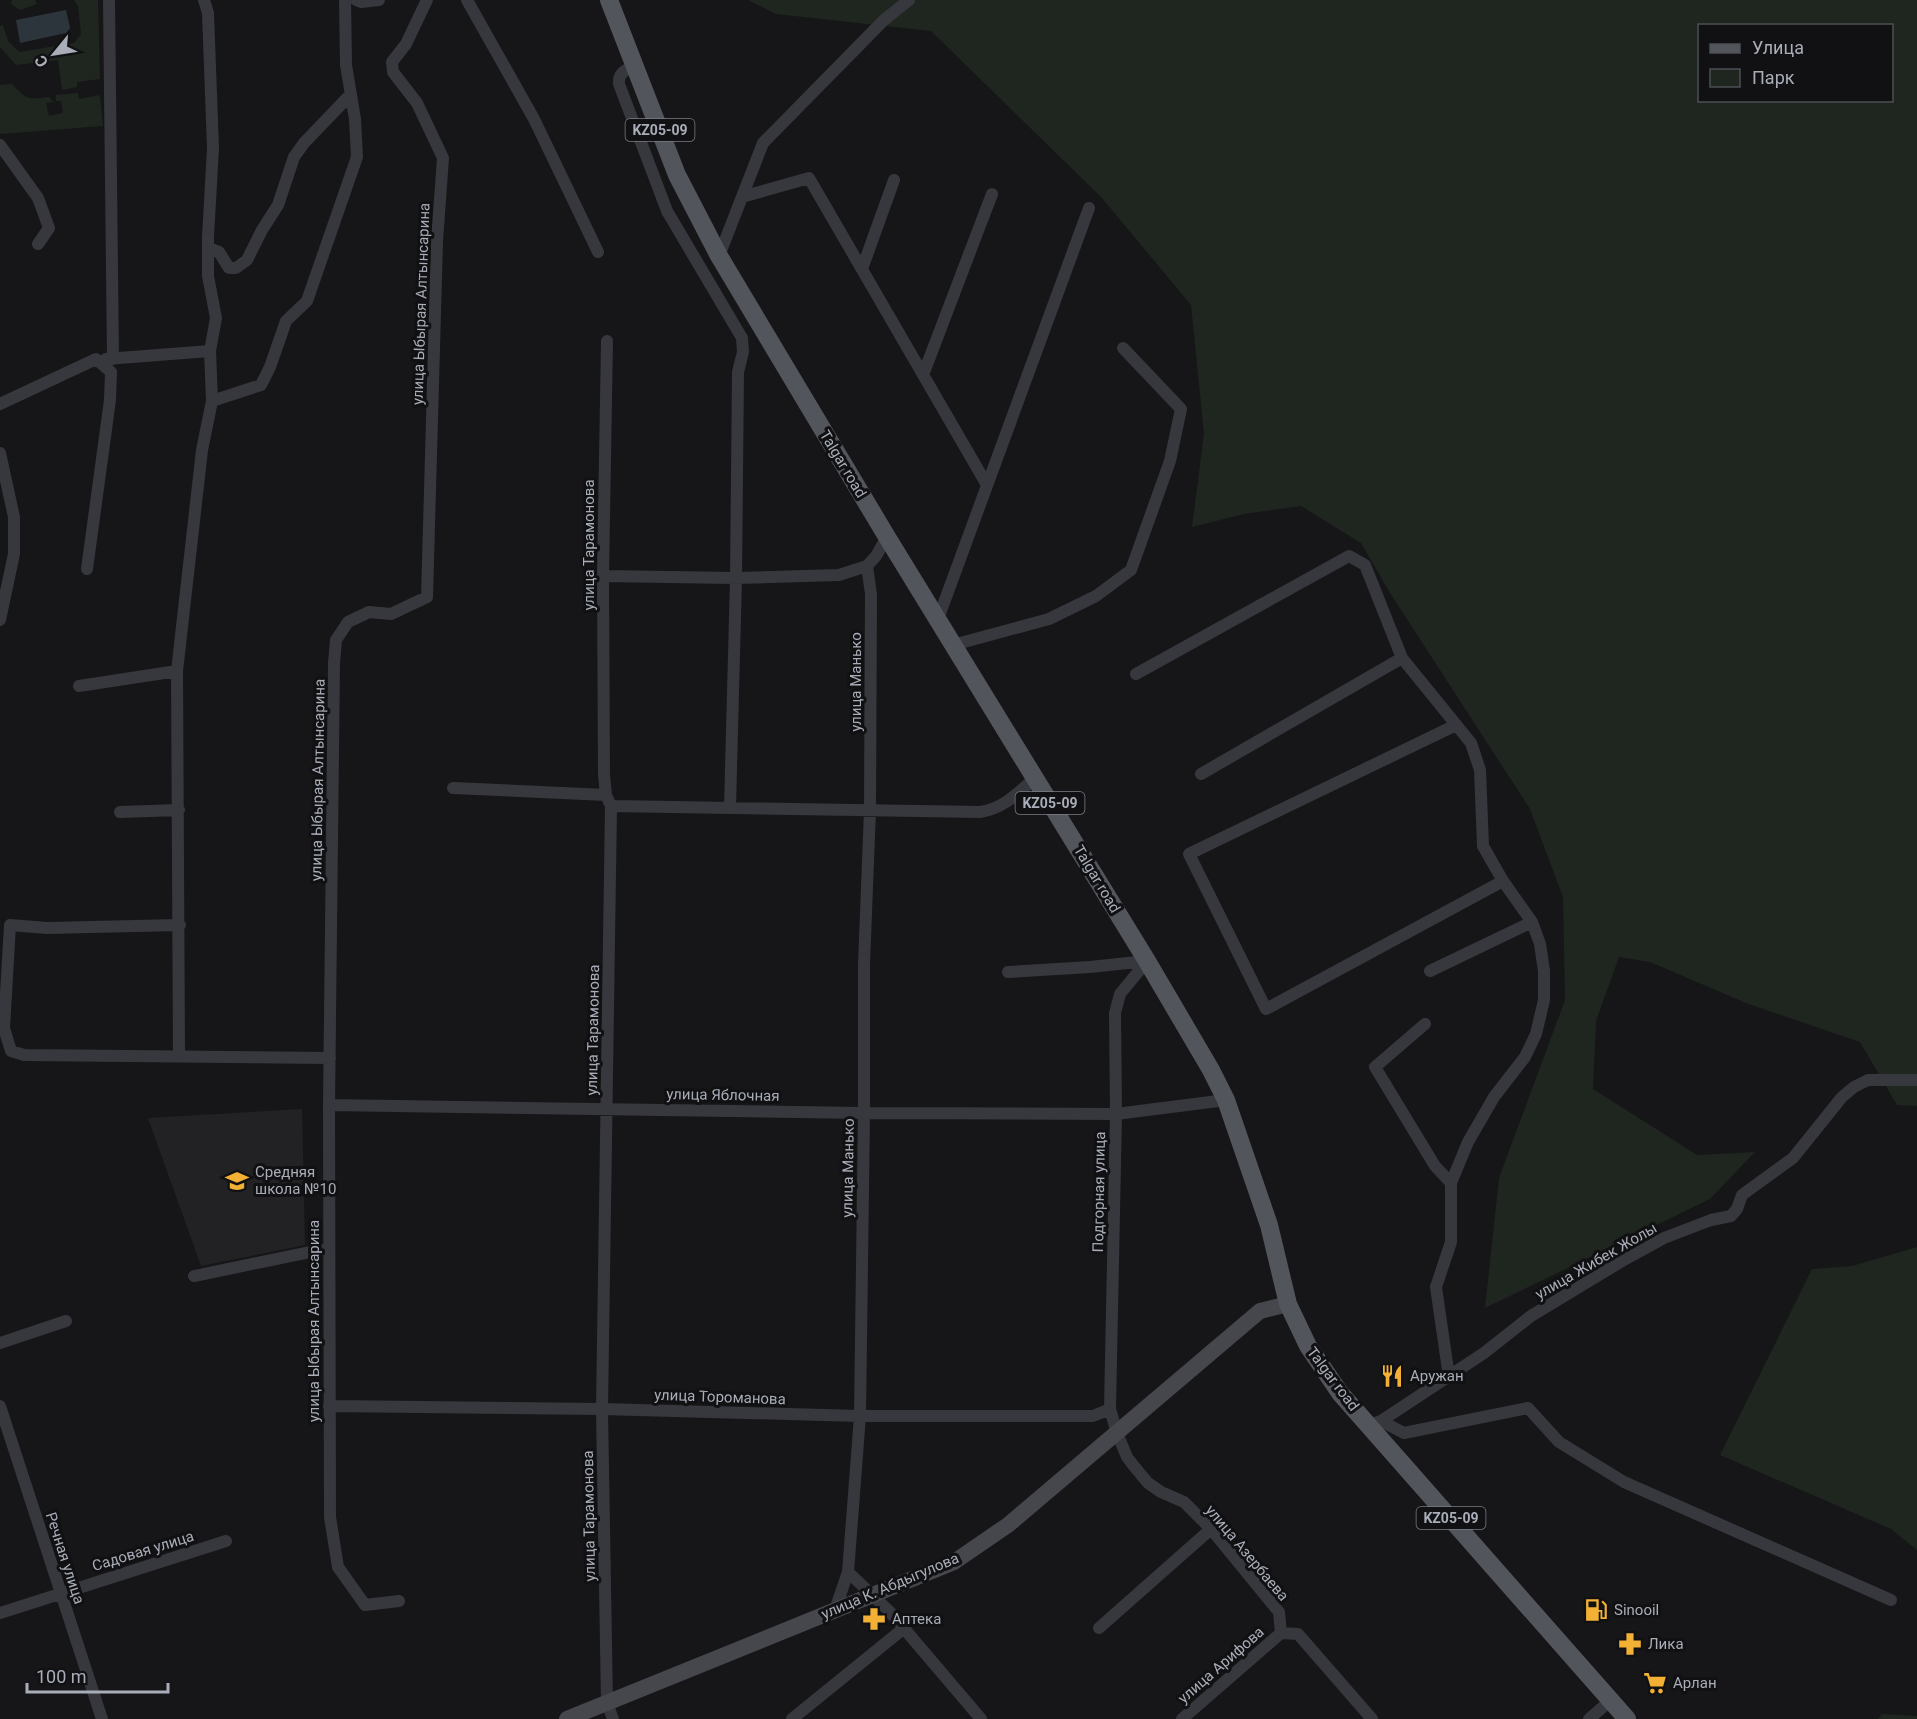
<svg xmlns="http://www.w3.org/2000/svg" width="1917" height="1719" font-family="Roboto,sans-serif">
	<style>
		.built { fill: #222225 }
		.green { fill: #1e261f; fill-rule: evenodd }
		.water { fill: #2c353c }
		.lines { fill: none; stroke-linecap: round; stroke-linejoin: round }
		.street { stroke: #37383d; stroke-width: 12 }
		.secondary { stroke: #45474d; stroke-width: 16 }
		.primary { stroke: #53555c; stroke-width: 18 }
		.labels { text-anchor: middle; stroke-width: 6; stroke-linejoin: round; paint-order: stroke }
		.shield { fill: #111113; stroke: #7b7e86; stroke-width: 1.5 }
		.shield-label { font-size: 14px; font-weight: bold; fill: #a8adb8 }
		.street-label { font-size: 15px; fill: #a8adb8; stroke: #111113 }
		.poi-label { font-size: 15px; fill: #a8adb8; stroke: #111113; text-anchor: start }
	</style>
	<rect width="100%" height="100%" fill="#161618"/>
	<path class="built" d="M302 1109 305 1245 201 1266 148 1118Z"/>
	<path class="green" d="M12 0H35L37 4 20 10 11 4Z
		M74 0H98L100 79 77 82V87L62 90 58 60 16 65 0 47V26L3 25 8 41 19 52 74 43 81 34 78 6Z
		M748 0H1917V1106L1897 1105 1860 1042 1746 1003 1650 962 1619 957 1596 1021 1593 1089 1697 1155 1755 1152 1710 1199 1485 1308 1499 1178 1565 1000 1563 897 1530 809 1390 593 1361 543 1301 506 1244 514 1192 527 1204 434 1191 305 1102 198 931 31 776 14ZM1700 26H1892V100H1700Z
		M12 84C26 99 28 100 49 97L53 102 46 103 49 116 63 113 61 101H56V95L78 93 79 99 100 95 103 126 0 134V85Z
		M1917 1247V1550L1891 1529 1720 1455 1812 1269 1852 1266Z
		M1882 1714 1917 1716V1719H1878Z"/>
	<path class="water" d="M66 10 71 32 20 43 16 20Z"/>
	<g class="lines">
		<path class="street" d="M109 0 113 359
			M356 0 361 2 379 0
			M467 0 534 119 598 252
			M636 65C626 70 618 72 619 84L667 211 742 338 743 352 738 372 736 578 730 808
			M0 145 38 198 49 228 38 244
			M742 197 809 178 987 485
			M208 248 219 252 229 268H236L247 260 262 230 278 205 294 157 304 143 351 94
			M719 256 763 143 884 20 909 0
			M862 269 894 180
			M607 341 603 576 604 775 606 795 611 806 602 1409 607 1703 613 1719
			M106 359 210 351
			M923 375 992 194
			M212 401 261 385 270 367 286 321 307 301 357 157 355 119 346 65 345 0
			M0 404 96 359 111 372 110 400 87 569
			M0 453 14 517V554L0 620
			M867 566 871 594 870 810 864 964V1113L860 1416 848 1572 890 1612 981 1719
			M603 576 736 578 839 575 867 566 876 556 887 537
			M938 619 1089 208
			M953 645 1049 619 1096 596 1131 570 1170 461 1181 409 1123 348
			M1136 674 1349 556 1365 565 1402 658
			M79 686 177 671
			M1456 725 1189 854 1266 1009 1503 881
			M1201 774 1402 658 1471 743 1480 770 1483 846 1503 881 1532 922 1540 944 1544 971V1000L1536 1034 1525 1057 1494 1097 1468 1142 1451 1183V1242L1436 1287 1449 1377
			M453 788 606 795
			M611 806 980 812C1004 808 1017 794 1035 778
			M120 812 179 810
			M180 925 47 928 10 925 4 1028 11 1051 24 1055 330 1058
			M1147 961 1120 994 1115 1013 1116 1114 1110 1409 1117 1433 1127 1457 1133 1465 1148 1483 1161 1492 1184 1502 1211 1529 1279 1612 1281 1633 1298 1634 1372 1719
			M1430 971 1532 922
			M1008 972 1090 967 1147 961
			M1425 1024 1375 1067 1435 1166 1451 1183
			M179 1056 177 671 202 450 212 401 210 351 216 318 208 276V237L213 148 208 13 204 0
			M329 1105 864 1113 1116 1114 1226 1100
			M194 1276 329 1248
			M0 1343 66 1321
			M0 1406 102 1719
			M329 1406 602 1409 860 1416H1093L1110 1409
			M1381 1421 1404 1433 1528 1408 1559 1442 1624 1482 1891 1600
			M1369 1425 1381 1421 1484 1353 1531 1316 1622 1261 1664 1238 1711 1220 1731 1216 1737 1209 1742 1195 1793 1158 1842 1097 1854 1087 1868 1080H1917
			M399 1601 365 1605 338 1567 330 1517 329 1105 334 663 336 640 348 622 369 612 391 614 427 597 437 241 443 158 417 103 393 72 392 62 406 44 427 0
			M835 1610 848 1572
			M0 1613 226 1541
			M1099 1628 1211 1529
			M792 1719 903 1629
			M1182 1719 1281 1633
			M1589 1719 1611 1700"/>
		<path class="secondary" d="M567 1719 954 1562 1008 1525 1260 1311 1288 1304"/>
		<path class="primary" d="M609 0 677 175 719 256 887 537 1147 961 1211 1070 1226 1100 1269 1225 1288 1304 1308 1346 1340 1393 1627 1719"/>
	</g>
	<defs>
		<g id="school-bare" transform="scale(1.8)"><path d="M0-5L7-2L0 1L-7-2ZM-4 1L0 2.5L4 1V4Q0 6-4 4Z" fill="#f2b134" stroke="#111113" stroke-width="2.5" paint-order="stroke"/></g>
		<g id="restaurant-bare" transform="scale(1.8)"><path d="M-5-6h1v4h1v-4h1v4h1v-4h1v5L-1.5 .5V6h-2V.5L-5-1ZM5-6V6H3V1.5H1.5Q1.5-4 5-6Z" fill="#f2b134" stroke="#111113" stroke-width="2.5" paint-order="stroke"/></g>
		<g id="fuel-bare" transform="scale(1.8)"><path d="M-5.5-6h7V0h2V4h1.3V-2.5L3-4.5l.8-.8L6-3V5H2.5V1h-1V6h-7ZM-4.2-4.7v3.2H.2V-4.7Z" fill="#f2b134" stroke="#111113" stroke-width="2.5" paint-order="stroke"/></g>
		<g id="pharmacy-bare" transform="scale(1.8)"><path d="M-2-6h4v4h4v4h-4v4h-4v-4h-4v-4h4Z" fill="#f2b134" stroke="#111113" stroke-width="2.5" paint-order="stroke"/></g>
		<g id="supermarket-bare" transform="scale(1.8)"><path d="M-6-5.5h2.5l.6 2H6L4.5 2H-2.5L-4.4-4H-6ZM-1.5 3.2a1.3 1.3 0 1 0 .1 0ZM3 3.2a1.3 1.3 0 1 0 .1 0Z" fill="#f2b134" stroke="#111113" stroke-width="2.5" paint-order="stroke"/></g>
	</defs>
	<g fill-rule="evenodd">
		<use href="#school-bare" x="237" y="1181"/>
		<use href="#restaurant-bare" x="1392" y="1376"/>
		<use href="#fuel-bare" x="1596" y="1610"/>
		<use href="#pharmacy-bare" x="874" y="1619"/>
		<use href="#pharmacy-bare" x="1630" y="1644"/>
		<use href="#supermarket-bare" x="1655" y="1683"/>
	</g>
	<g class="labels">
		<g class="shield">
			<rect x="625.5" y="119" width="69" height="22" rx="4.5"/>
			<rect x="1015.5" y="792" width="69" height="22" rx="4.5"/>
			<rect x="1416.5" y="1507" width="69" height="22" rx="4.5"/>
		</g>
		<g class="shield-label">
			<text x="660" y="135">KZ05-09</text>
			<text x="1050" y="808">KZ05-09</text>
			<text x="1451" y="1523">KZ05-09</text>
		</g>
		<g class="street-label">
			<text transform="translate(421 304) rotate(-88)" y="5">улица Ыбырая Алтынсарина</text>
			<text transform="translate(843 464) rotate(59)" y="5">Talgar road</text>
			<text transform="translate(589 545) rotate(-90)" y="5">улица Тарамонова</text>
			<text transform="translate(856 682) rotate(-90)" y="5">улица Манько</text>
			<text transform="translate(318 780) rotate(-89)" y="5">улица Ыбырая Алтынсарина</text>
			<text transform="translate(1097 879) rotate(59)" y="5">Talgar road</text>
			<text transform="translate(593 1030) rotate(-89)" y="5">улица Тарамонова</text>
			<text transform="translate(723 1095) rotate(1)" y="5">улица Яблочная</text>
			<text transform="translate(848 1168) rotate(-89)" y="5">улица Манько</text>
			<text transform="translate(1099 1192) rotate(-89)" y="5">Подгорная улица</text>
			<text transform="translate(1596 1261) rotate(-30)" y="5">улица Жибек Жолы</text>
			<text transform="translate(314 1321) rotate(-90)" y="5">улица Ыбырая Алтынсарина</text>
			<text transform="translate(1333 1379) rotate(53)" y="5">Talgar road</text>
			<text transform="translate(720 1397) rotate(2)" y="5">улица Тороманова</text>
			<text transform="translate(589 1516) rotate(-91)" y="5">улица Тарамонова</text>
			<text transform="translate(143 1551) rotate(-17)" y="5">Садовая улица</text>
			<text transform="translate(1247 1553) rotate(50)" y="5">улица Азербаева</text>
			<text transform="translate(65 1558) rotate(72)" y="5">Речная улица</text>
			<text transform="translate(890 1586) rotate(-23)" y="5">улица К. Абдыгулова</text>
			<text transform="translate(1221 1665) rotate(-41)" y="5">улица Арифова</text>
		</g>
		<g class="poi-label">
			<text x="255" y="1177">Средняя<tspan x="255" dy="17">школа №10</tspan></text>
			<text x="1410" y="1381">Аружан</text>
			<text x="1614" y="1615">Sinooil</text>
			<text x="892" y="1624">Аптека</text>
			<text x="1648" y="1649">Лика</text>
			<text x="1673" y="1688">Арлан</text>
		</g>
	</g>
	<rect x="1698" y="24" width="195" height="78" fill="#111113" stroke="#4d4f55" stroke-width="1.5"/>
	<rect x="1710" y="44" width="30" height="9" fill="#53555c" stroke="#4d4f55" stroke-width="1.5"/>
	<text x="1752" y="54" font-size="18" fill="#a8adb8">Улица</text>
	<rect x="1710" y="69" width="30" height="18" fill="#1e261f" stroke="#4d4f55" stroke-width="1.5"/>
	<text x="1752" y="84" font-size="18" fill="#a8adb8">Парк</text>
	<g transform="translate(54 54) rotate(240)" stroke="#111113" stroke-width="4.5" paint-order="stroke">
	<path d="M0-4.5L10 22L0 15L-10 22Z" fill="#a8adb8"/>
	<text y="-9" font-size="16" font-weight="bold" text-anchor="middle" fill="#a8adb8">С</text>
	</g>
	<path d="M27 1683v9h141v-9" fill="none" stroke="#a8adb8" stroke-width="3"/>
	<text x="36" y="1683" font-size="18" fill="#a8adb8" stroke="#111113" stroke-width="4.5" paint-order="stroke">100 m</text>
</svg>
